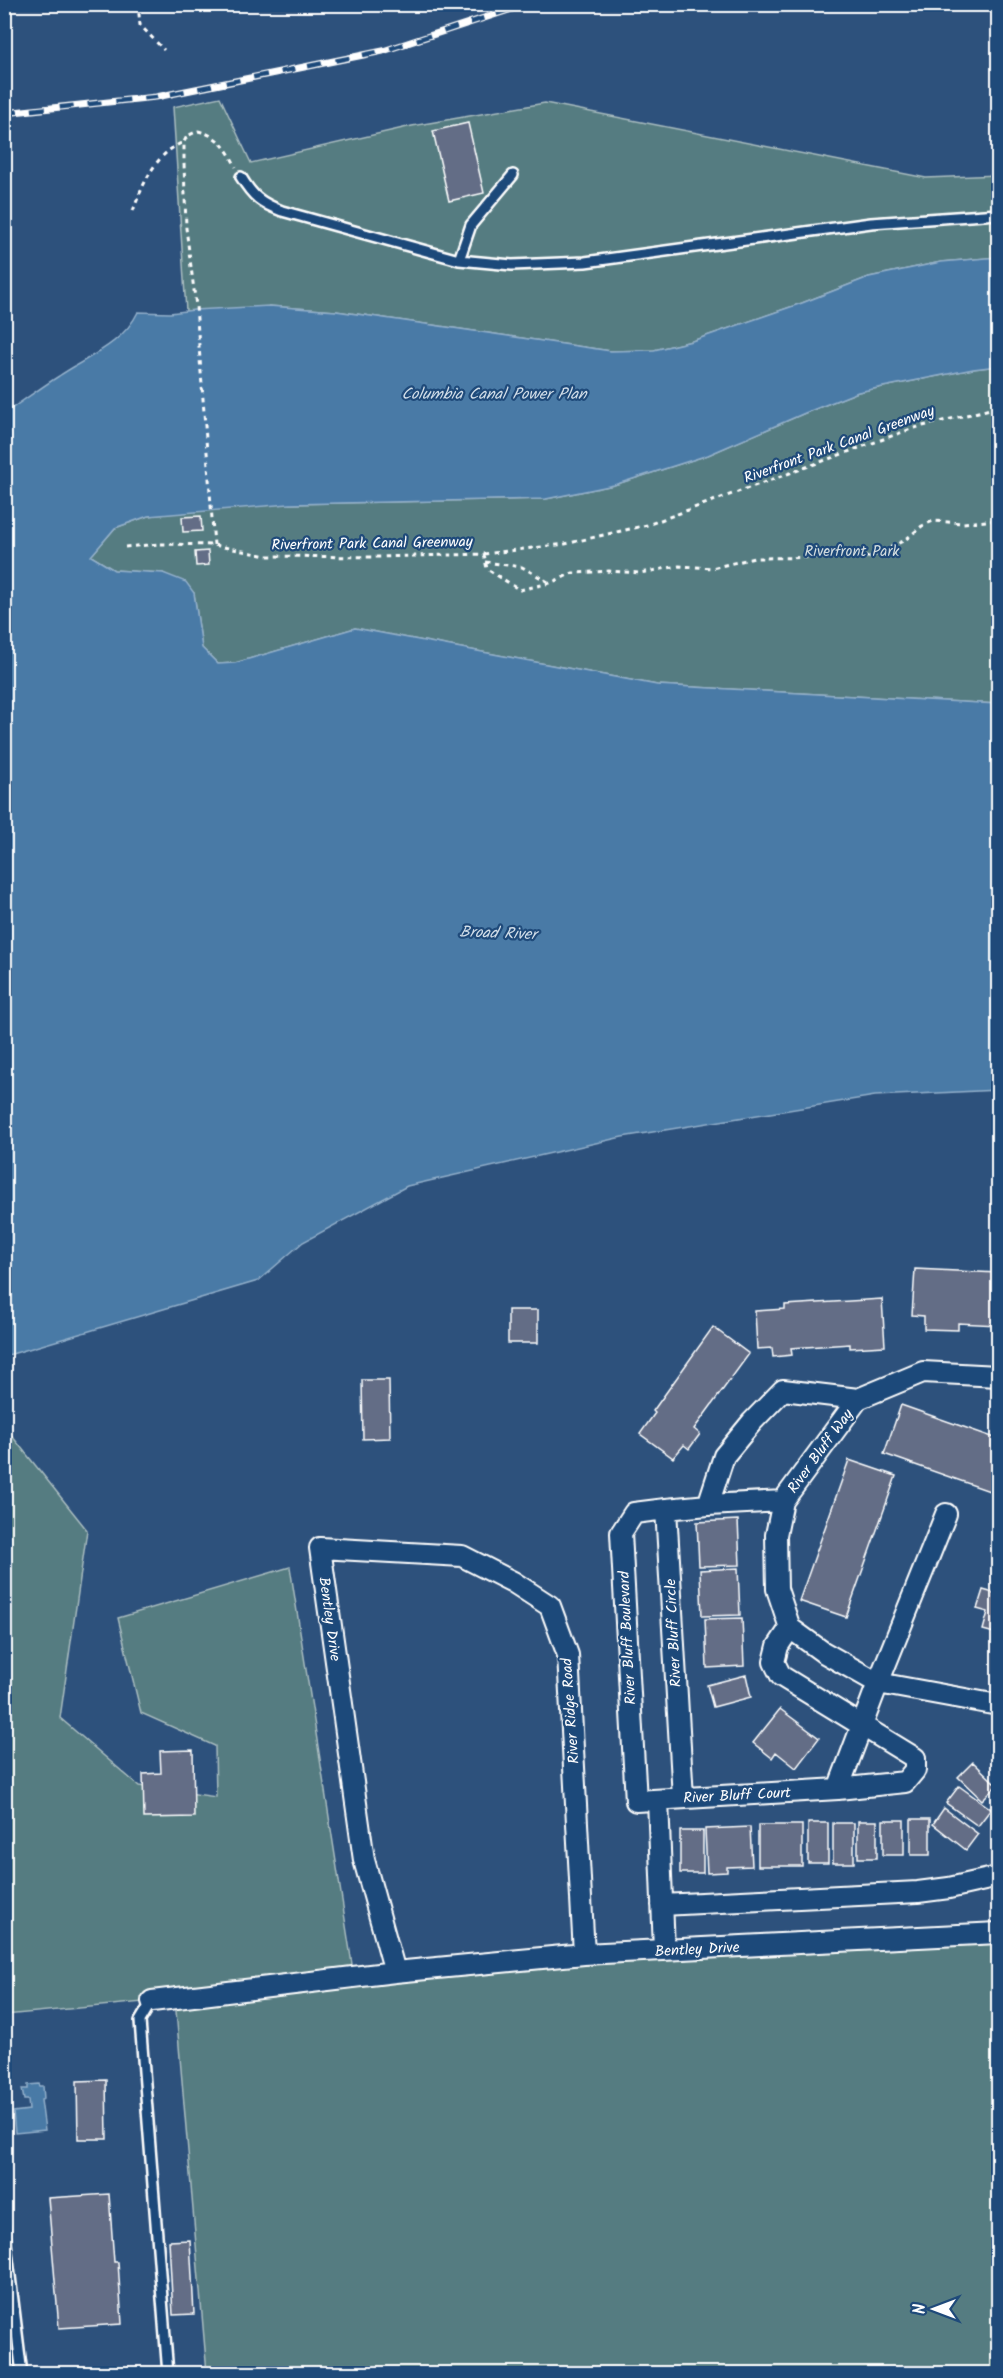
<svg xmlns="http://www.w3.org/2000/svg" width="1003" height="2378" font-family="Kalam,sans-serif">
	<style>
		.green { fill: #547b81; stroke: #aabdc0; stroke-width: 1.5 }
		.water { fill: #497aa6; stroke: #92afca; stroke-width: 1.5 }
		.building { fill: #646d86; stroke: #fff; stroke-width: 1.5 }
		.lines { fill: none; stroke-linecap: round; stroke-linejoin: round }
		.service-casing { stroke: #fff; stroke-width: 14 }
		.minor-casing { stroke: #fff; stroke-width: 24 }
		.path { stroke: #fff; stroke-width: 3; stroke-dasharray: 4.5 4.5; stroke-linecap: butt }
		.service { stroke: #1f4a7a; stroke-width: 9 }
		.minor { stroke: #1f4a7a; stroke-width: 20 }
		.rail-casing { stroke: #fff; stroke-width: 7 }
		.rail { stroke: #1f4a7a; stroke-width: 4.5; stroke-dasharray: 14; stroke-linecap: butt }
		.labels { text-anchor: middle; stroke-width: 4.5; stroke-linejoin: round; paint-order: stroke }
		.street-label { font-size: 15px; fill: #fff; stroke: #1f4a7a }
		.park-label { font-size: 15px; fill: #d4dee0; stroke: #1f4a7a }
		.water-label { font-size: 16px; font-style: italic; fill: #d2dee9; stroke: #1f4a7a }
	</style>
	<rect width="100%" height="100%" fill="#2d517c"/>
	<filter id="ink" filterUnits="userSpaceOnUse"><feTurbulence type="fractalNoise" baseFrequency=".0167" numOctaves="2"/><feDisplacementMap in="SourceGraphic" scale="12" xChannelSelector="R" yChannelSelector="G"/><feConvolveMatrix kernelMatrix="1 2 1 2 8 2 1 2 1" color-interpolation-filters="sRGB"/></filter>
	<g filter="url(#ink)">
		<path class="green" d="M220 97 251 163 412 126 545 103 926 178 998 175V257L941 262 869 277 802 303 692 341 654 350 611 351 336 311 269 306 289 504 546 499 614 485 708 455 805 413 858 392 973 369 998 366V704L657 685 355 628 235 663 218 664 202 648 194 593 163 573 114 570 91 556 115 528 148 516 203 510 186 311 173 107Z
			M4 1426 87 1530 60 1718 139 1786 216 1797 215 1746 141 1713 118 1618 290 1567 354 1977 998 1933V2373H207L175 1999 5 2015Z"/>
		<path class="water" d="M998 257V366L973 369 858 392 805 413 708 455 614 485 546 499 289 504 148 516 115 528 91 556 114 570 163 573 186 582 194 593 202 648 218 664 235 663 355 628 657 685 998 704V1090L875 1096 622 1137 407 1186 303 1242 258 1281 5 1356V413C23 401 40 388 59 376 87 357 123 344 138 312L170 313 194 310 269 306 336 311 611 351 654 350 692 341 802 303 869 277 941 262Z
			M39 2084 40 2086H43L44 2099 41 2100 45 2130 15 2133 13 2112 29 2110 28 2100H24L22 2089H28V2085Z"/>
		<path class="building" d="M468 123 484 193 449 201 433 131Z
			M201 516 202 531 183 532 182 517Z
			M208 551 209 565 196 566 195 552Z
			M915 1269 998 1273V1325L958 1323V1330L924 1329V1316L912 1315Z
			M882 1299 885 1346 850 1348V1344L791 1348 792 1355 773 1357 772 1348 757 1349 755 1311 785 1309V1305Z
			M508 1310H538V1343H508Z
			M713 1327 749 1354 694 1429 700 1434 689 1449 684 1445 673 1458 640 1434 655 1413 653 1411Z
			M362 1380H389L390 1438 363 1439Z
			M901 1405 998 1439V1494L884 1454Z
			M849 1460 896 1476 846 1617 799 1601Z
			M738 1520 740 1565 699 1566 697 1522Z
			M738 1568 740 1615 702 1616 700 1570Z
			M998 1587V1634L983 1630 988 1612 977 1609 983 1590 997 1594Z
			M742 1618 744 1666 707 1668 705 1619Z
			M746 1675 751 1697 713 1707 707 1685Z
			M780 1709 819 1738 796 1768 776 1752 772 1758 753 1743Z
			M193 1750 194 1817 144 1818 143 1774 161 1773 160 1751Z
			M973 1762 997 1785 982 1800 958 1777Z
			M959 1786 991 1809 978 1826 946 1803Z
			M944 1808 978 1834 966 1850 933 1824Z
			M911 1819H930V1855H911Z
			M883 1820H904V1855H883Z
			M858 1821H877V1858H858Z
			M808 1823H828V1863H808Z
			M833 1823H854V1863H833Z
			M758 1825H802V1866H758Z
			M750 1827 752 1866 727 1867V1872L707 1873 705 1829Z
			M680 1831H703V1873H680Z
			M106 2080 107 2139H78L77 2081Z
			M4 2087H8V2173H4Z
			M109 2194 114 2262H118L122 2324 59 2328 48 2198Z
			M190 2240 194 2314 173 2315 169 2241Z"/>
		<g class="lines">
			<g class="service-casing">
				<path id="service" d="M241 177C253 197 261 203 282 211L459 260 512 265 585 262 871 223 998 214
					M459 260 471 225 513 175
					M152 2001 140 2021 168 2374
					M4 2227 22 2374"/>
			</g>
			<g class="minor-casing">
				<path id="minor" d="M858 1399 923 1372 998 1376
					M783 1501 708 1505 724 1456 752 1422 783 1390 858 1399 783 1501 776 1535 777 1589 790 1628 823 1652 878 1683 946 1514
					M666 1509 634 1513 621 1533 636 1801 838 1789 878 1683 998 1705
					M790 1628 778 1646 774 1662 781 1676 915 1758V1770L905 1782 838 1789
					M683 1798 666 1509 708 1505
					M658 1800 664 1950
					M662 1905 918 1892 949 1888 998 1877
					M395 1972 364 1860 320 1548 462 1556 513 1582 550 1606 568 1655 584 1954
					M152 2001 395 1972 584 1954 998 1933"/>
			</g>
			<path class="path" d="M138 4 140 25 164 50
				M133 211C143 184 155 153 184 142
				M214 545 196 306 186 228 184 163V142L187 136 198 131C218 135 228 150 236 167
				M125 547 160 544 214 545 267 556 376 557 484 554 565 544 647 525 911 429 998 407
				M484 554 487 569 520 590 550 583 573 573 609 571 640 573 679 566 712 568 754 558 871 557 905 540 922 526 933 521 963 523 998 520
				M485 562 522 567 550 583"/>
			<use href="#service" class="service"/>
			<use href="#minor" class="minor"/>
			<g class="rail-casing">
				<path id="rail" d="M4 113 156 97 383 51 527 4"/>
			</g>
			<use href="#rail" class="rail"/>
		</g>
	</g>
	<g class="labels">
		<g class="street-label">
			<text transform="translate(839 444) rotate(-20)" y="5">Riverfront Park Canal Greenway</text>
			<text transform="translate(372 543) rotate(-1)" y="5">Riverfront Park Canal Greenway</text>
			<text transform="translate(820 1451) rotate(-54)" y="5">River Bluff Way</text>
			<text transform="translate(330 1619) rotate(82)" y="5">Bentley Drive</text>
			<text transform="translate(673 1633) rotate(-93)" y="5">River Bluff Circle</text>
			<text transform="translate(627 1638) rotate(-93)" y="5">River Bluff Boulevard</text>
			<text transform="translate(570 1711) rotate(-94)" y="5">River Ridge Road</text>
			<text transform="translate(737 1795) rotate(-3)" y="5">River Bluff Court</text>
			<text transform="translate(697 1949) rotate(-3)" y="5">Bentley Drive</text>
		</g>
		<g class="park-label">
			<text x="852" y="556">Riverfront Park</text>
		</g>
		<g class="water-label">
			<text x="494" y="399">Columbia Canal Power Plan</text>
			<text transform="translate(498 932) rotate(2)" y="6">Broad River</text>
		</g>
	</g>
	<rect width="1003" height="2378" fill="none" stroke="#1f4a7a" stroke-width="24"/>
	<rect x="12" y="12" width="979" height="2354" fill="none" stroke="#fff" stroke-width="2" filter="url(#ink)"/>
	<g transform="translate(934 2309) rotate(270)" stroke="#1f4a7a" stroke-width="4.5" paint-order="stroke">
	<path d="M0-4.5L10 22L0 15L-10 22Z" fill="#ffffff"/>
	<text y="-9" font-size="16" font-weight="bold" text-anchor="middle" fill="#ffffff">N</text>
	</g>
</svg>
